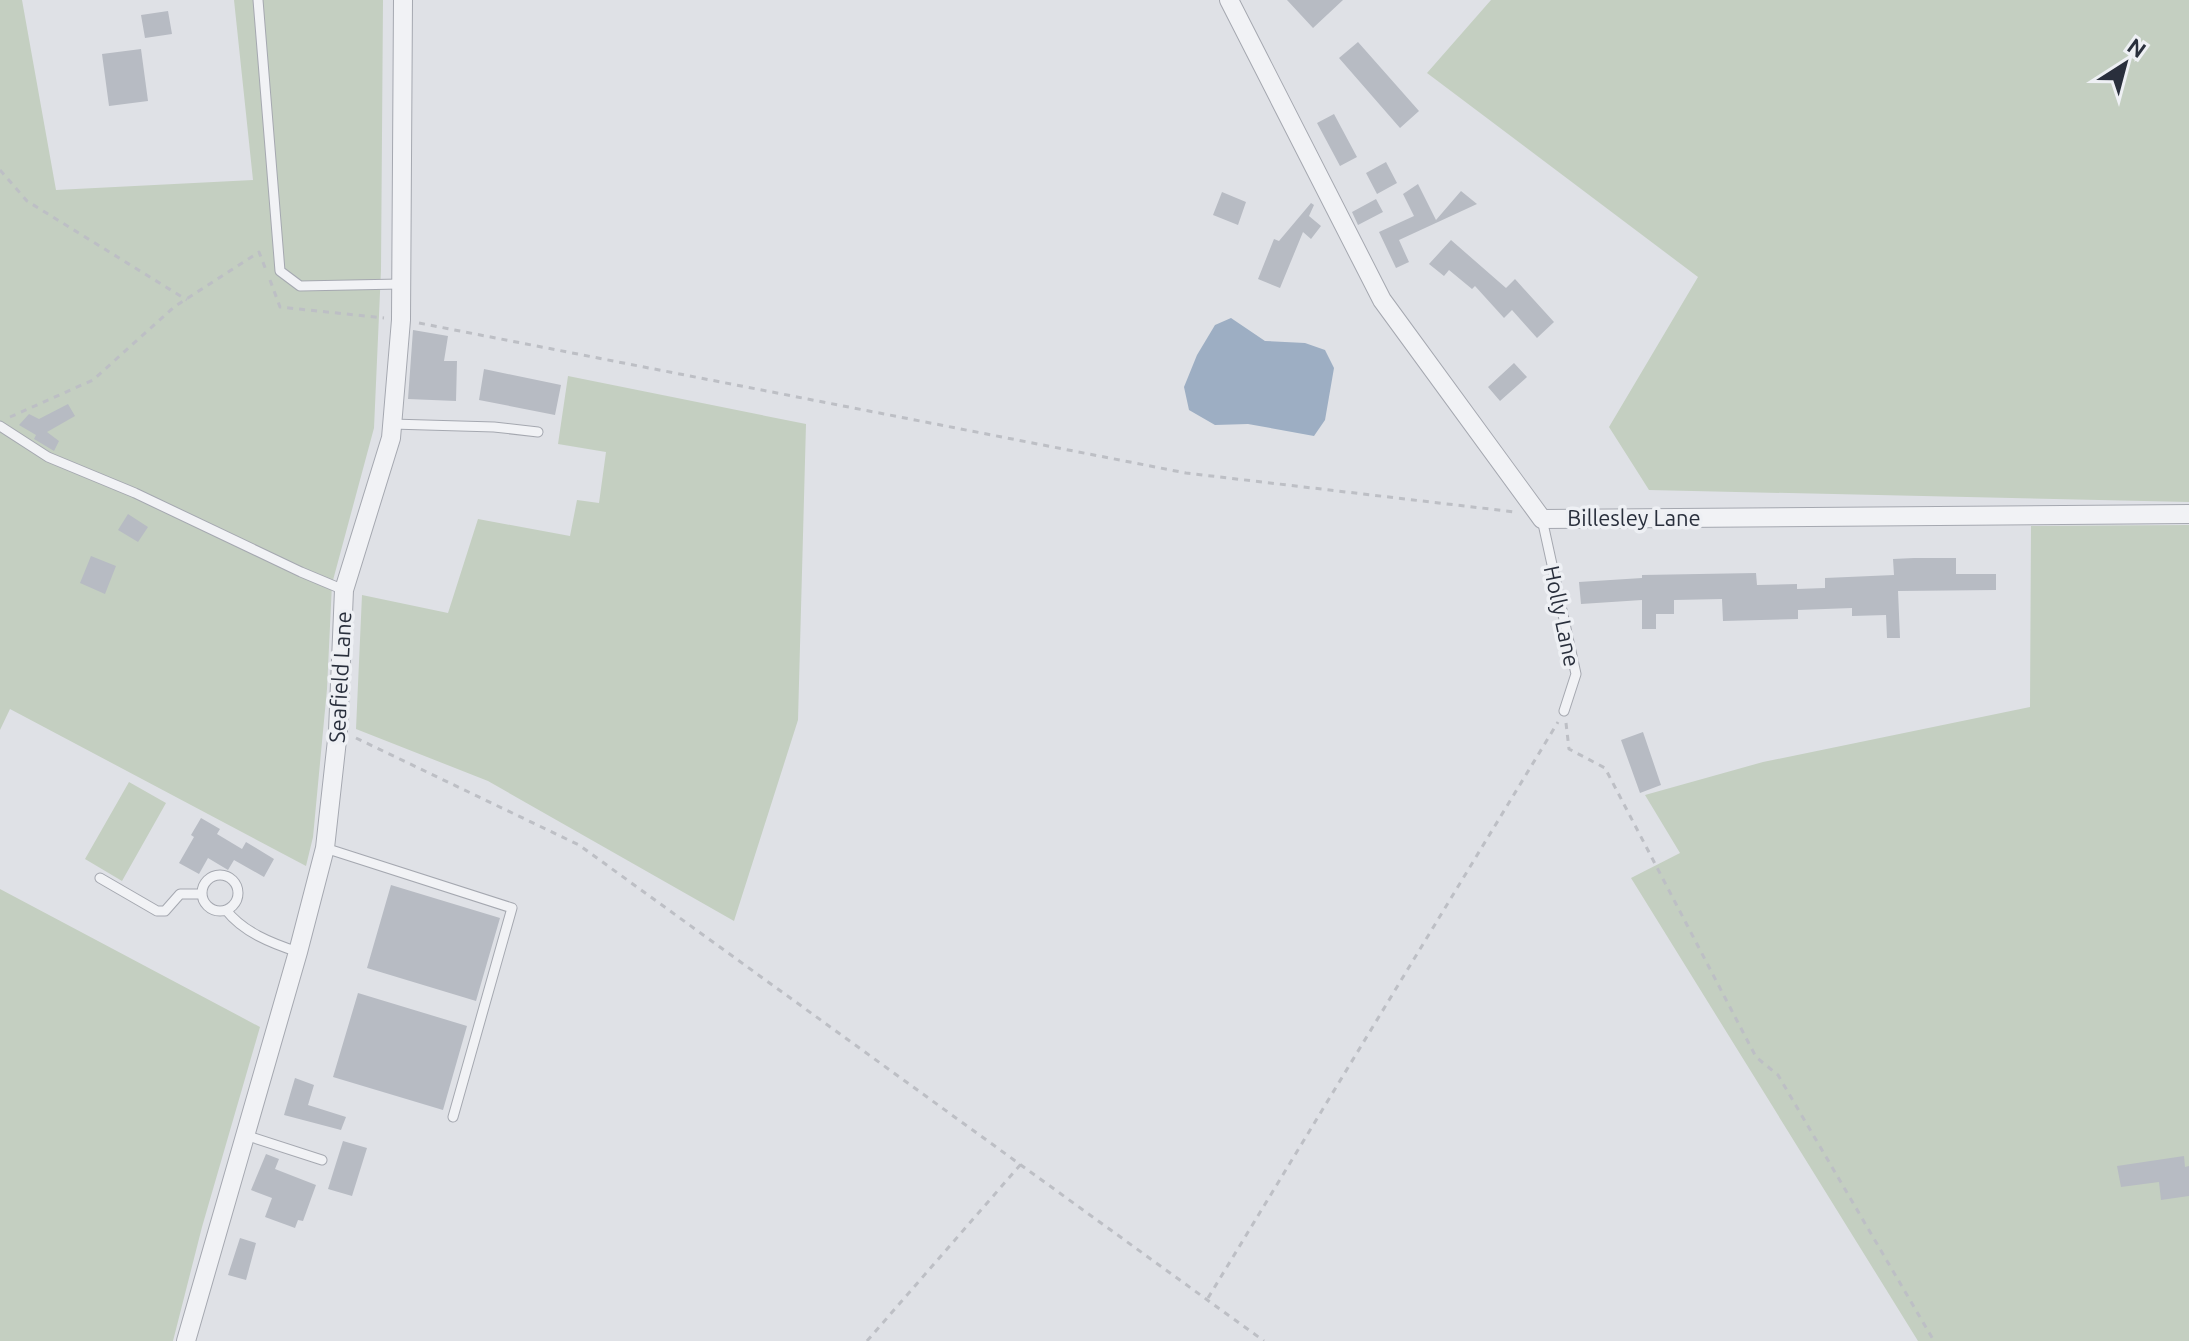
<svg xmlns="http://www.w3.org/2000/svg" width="2189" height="1341" font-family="Ubuntu,sans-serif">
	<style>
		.green { fill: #c4cfc1 }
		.water { fill: #9daec3 }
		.building { fill: #b7bbc3 }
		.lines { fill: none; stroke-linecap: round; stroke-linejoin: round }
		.lane-casing { stroke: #a5a8b0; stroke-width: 11 }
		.street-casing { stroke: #a5a8b0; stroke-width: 20 }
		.path { stroke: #bdbfc5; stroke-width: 3; stroke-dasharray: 6 6; stroke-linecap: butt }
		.lane { stroke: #f1f2f5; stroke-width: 9 }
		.street { stroke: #f1f2f5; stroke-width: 18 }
		.labels { text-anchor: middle; stroke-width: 7; stroke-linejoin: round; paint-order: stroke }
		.street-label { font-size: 22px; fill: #292f3c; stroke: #eef0f4 }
	</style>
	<rect width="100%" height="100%" fill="#dfe1e6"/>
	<path class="green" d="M0 0H22L56 190 253 180 234 0H383L381 270 374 428 332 584 327 689 313 837 306 866 10 709 0 730Z
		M1491 0H2189V502L1649 490 1609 427 1698 277 1427 73Z
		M568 376 806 424 798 720 734 921 488 781 356 729 362 595 448 613 478 519 570 536 577 500 599 503 606 452 558 444Z
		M2189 525V1341H1918L1631 878 1680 853 1645 795 1763 762 2030 707 2031 526Z
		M129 782 166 803 122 881 85 859Z
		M0 889 260 1027 202 1227 173 1341H0Z"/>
	<path class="water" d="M1231 318 1265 341 1305 343 1325 350 1334 368 1325 420 1314 436 1248 424 1215 425 1189 410 1184 387 1197 355 1215 325Z"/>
	<path class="building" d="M1287 0H1343L1313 28Z
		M168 11 172 34 145 38 141 15Z
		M1358 42 1419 111 1400 128 1339 58Z
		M141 49 148 101 109 106 102 54Z
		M1334 114 1357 157 1340 166 1317 123Z
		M1386 162 1397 183 1377 194 1366 173Z
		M1418 184 1436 220 1461 191 1477 204 1399 240 1409 262 1396 268 1379 232 1414 216 1403 194Z
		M1222 192 1246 202 1238 225 1213 215Z
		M1376 199 1383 212 1358 225 1352 212Z
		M1311 203 1314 205 1309 216 1321 226 1311 239 1303 232 1280 288 1258 279 1274 239 1279 241Z
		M1451 240 1506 288 1515 279 1554 322 1537 338 1512 310 1504 318 1475 286 1472 289 1449 270 1444 276 1429 264Z
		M413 330 448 336 444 361H457L456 401 408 399Z
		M1514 363 1527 377 1500 401 1488 387Z
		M484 369 561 385 555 415 479 400Z
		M68 404 75 416 47 432 59 441 54 451 34 439 36 435 19 425 29 414 39 419Z
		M128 514 148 527 138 542 118 530Z
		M91 556 116 566 105 594 80 583Z
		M1914 558H1956V574H1996V590L1898 591 1900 638H1887L1886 615 1852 616V608L1798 610V619L1723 621 1722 599 1674 600V614H1656V629H1642V600L1581 604 1579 582 1642 578V575L1756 573 1757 585 1797 584V589L1825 588V578L1894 575 1893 559Z
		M1643 732 1661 785 1640 793 1621 740Z
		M201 818 220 829 217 834 242 849 246 842 274 859 264 877 234 860 228 870 208 858 199 874 179 863 194 837 191 835Z
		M391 885 500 918 476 1001 367 968Z
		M358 993 467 1026 443 1110 333 1077Z
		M295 1078 314 1085 308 1105 346 1117 341 1130 284 1115Z
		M343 1141 367 1148 352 1196 328 1189Z
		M266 1154 279 1159 275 1169 316 1185 303 1221 298 1220 295 1228 265 1217 272 1198 251 1190Z
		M2184 1156 2185 1167 2189 1166V1196L2161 1200 2159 1182 2121 1187 2117 1166Z
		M240 1238 256 1243 246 1280 228 1275Z"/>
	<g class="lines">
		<g class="lane-casing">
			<path id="lane" d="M258 0 280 271 300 286 400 284
				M392 424 494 427 538 432
				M0 426 48 457 135 493 301 572 344 590
				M1542 519 1576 674 1564 711
				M325 848 512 908 453 1117
				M202 893a18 18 0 1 1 36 0a18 18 0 1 1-36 0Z
				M100 878 157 911H165L180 894H202
				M226 910C243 932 271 943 298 952
				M245 1135 322 1160"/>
		</g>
		<g class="street-casing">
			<path id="street" d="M1229 0 1382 300 1542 519 2189 514
				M186 1341 298 952 325 848 338 731 344 590 391 438 401 320 403 0"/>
		</g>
		<path class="path" d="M0 170 27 201 187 300
			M270 280 280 307 384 318
			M419 323 1186 473 1515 512
			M10 417 93 380 174 307 259 252 266 270
			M1566 723 1569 749 1605 768 1756 1057 1778 1075 1934 1341
			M356 738 579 845 1264 1341
			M1208 1298 1558 722
			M867 1341 1021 1164"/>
		<use href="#lane" class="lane"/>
		<use href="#street" class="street"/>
	</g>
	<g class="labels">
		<g class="street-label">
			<text x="1634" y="526">Billesley Lane</text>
			<text transform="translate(1562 616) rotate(78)" y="8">Holly Lane</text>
			<text transform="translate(340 677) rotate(-87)" y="8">Seafield Lane</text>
		</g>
	</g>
	<g transform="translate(2125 64) rotate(36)" stroke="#eef0f4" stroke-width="6" paint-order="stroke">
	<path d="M0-6L14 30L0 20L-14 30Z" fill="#292f3c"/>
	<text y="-12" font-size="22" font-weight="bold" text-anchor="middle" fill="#292f3c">N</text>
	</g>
</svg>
